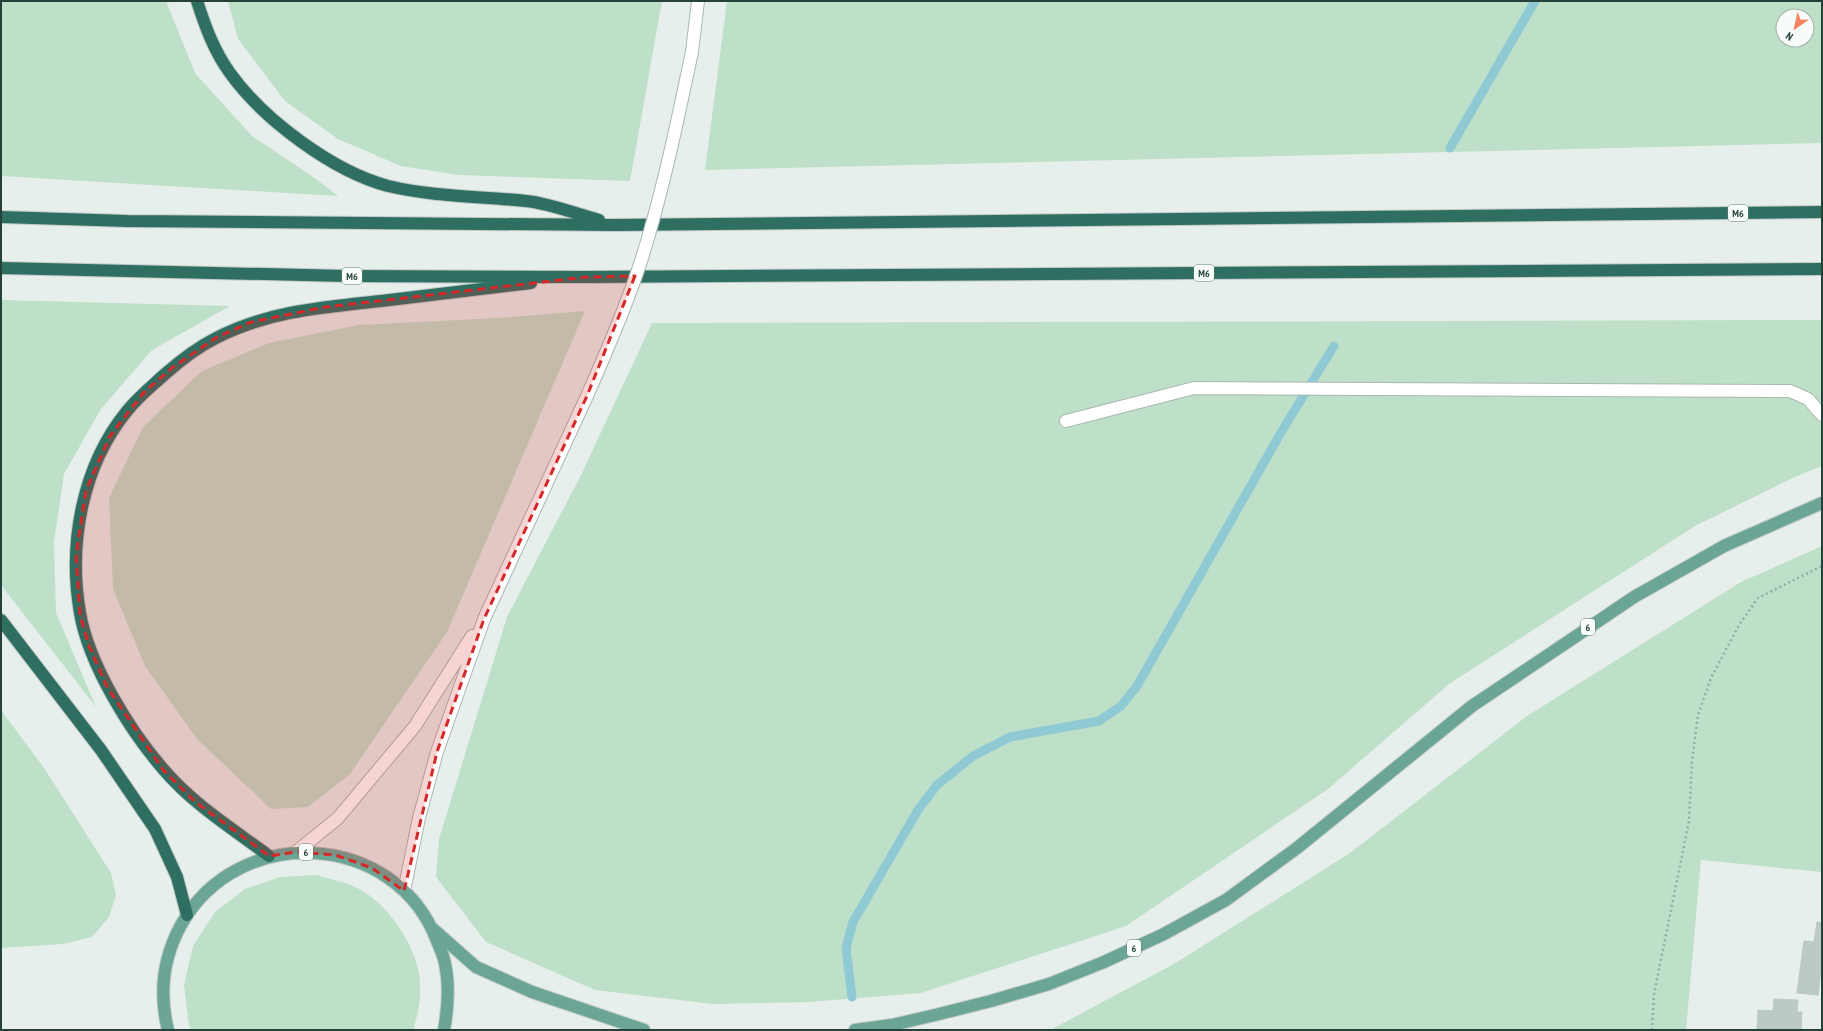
<svg xmlns="http://www.w3.org/2000/svg" width="1823" height="1031" font-family="'PT Sans Narrow',sans-serif">
	<style>
		.green { fill: #bfe0c8; fill-rule: evenodd }
		.lines { fill: none; stroke-linecap: round; stroke-linejoin: round }
		.stream { stroke: #8ec9d4; stroke-width: 9 }
		.building { fill: #bbcac4; stroke: #b8c9c2 }
		.minor-casing { stroke: #a8b8b2; stroke-width: 14 }
		.major-casing { stroke: #c2cac8; stroke-width: 14 }
		.highway-casing { stroke: #c2cac8; stroke-width: 14 }
		.path { stroke: #86b3a5; stroke-width: 2.5; stroke-dasharray: 2 3; stroke-linecap: butt }
		.minor { stroke: #fff; stroke-width: 12 }
		.major { stroke: #6aa596; stroke-width: 12 }
		.highway { stroke: #2f6f62; stroke-width: 12 }
		.minor-bridge-casing { stroke: #a8b8b2; stroke-width: 14; stroke-linecap: butt }
		.minor-bridge { stroke: #fff; stroke-width: 12 }
		.marked { fill: #d62828; fill-opacity: 0.2; stroke: #d62828; stroke-width: 3; stroke-dasharray: 8 5; stroke-linejoin: round }
		.labels { text-anchor: middle; stroke-width: 4; stroke-linejoin: round; paint-order: stroke }
		.shield { fill: #f7fbf9; stroke: #637a73; stroke-width: 1 }
		.shield-label { font-size: 10px; font-weight: bold; fill: #24423a }
	</style>
	<rect width="100%" height="100%" fill="#e6efeb"/>
	<path class="green" d="M1 1H166L195 73 252 136 316 179 338 196 1 176Z
		M228 1H662L630 181 459 175 401 166 338 139 285 101 238 39Z
		M727 1H1822V143L705 170ZM1783 16H1807V40H1783Z
		M1 300 230 306 152 350 101 409 64 474 54 542 56 613 96 707 1 585Z
		M585 311 447 632 350 774 308 807 271 809 197 739 145 666 113 589 109 498 143 427 202 371 269 343 359 325 498 318Z
		M1822 320V466L1797 476 1695 526 1449 684 1328 789 1126 926 921 993 808 1002 713 1004 595 990 486 942 436 877 439 839 507 617 582 473 652 323Z
		M1822 546V872L1701 860 1686 1030H1050L1174 964 1350 853 1527 716 1741 582Z
		M1 710 44 768 111 873 116 895 109 917 92 937 63 944 1 948Z
		M317 875C329 879 342 881 353 886 384 899 413 940 419 973 422 992 419 1012 413 1030H191L189 1025 184 985 193 946 215 912 245 889 280 877Z"/>
	<g class="lines">
		<path class="stream" d="M1450 148 1535 1
			M852 997 846 948 853 922 918 810 937 785 973 756 1010 737 1099 721 1121 706 1137 686 1283 429 1334 346"/>
	</g>
	<path class="building" d="M1817 922 1822 923V961L1818 995 1797 993 1804 941 1814 942Z
		M1774 999 1798 1000 1797 1012H1802L1801 1030H1757L1758 1010 1773 1011Z"/>
	<g class="lines">
		<g class="minor-casing">
			<path id="minor" d="M677 122 692 52 698 1
				M1066 421 1194 388 1790 391 1808 399 1822 415
				M296 852 338 818 415 726 472 636
				M404 891 419 818 437 752 484 619 587 396"/>
		</g>
		<g class="major-casing">
			<path id="major" d="M433 929 476 967 532 992 644 1030
				M168 1030C159 994 163 958 181 925 238 822 396 831 437 941 440 949 444 956 445 964 450 987 448 1008 444 1030
				M855 1030 892 1025 935 1015 991 1001 1049 984 1104 962 1164 934 1226 900 1297 848 1472 706 1563 645 1634 597 1724 546 1822 503"/>
		</g>
		<g class="highway-casing">
			<path id="highway" d="M197 1C205 26 214 51 230 73 263 119 332 171 388 186 435 197 478 196 526 201 548 203 577 214 599 220
				M1 217 127 221 616 225 1822 212
				M1 268 346 276 586 277 1822 269
				M1 620 101 750 155 829 177 877 187 915
				M269 856C233 829 194 805 164 770 130 731 89 665 80 613 68 544 82 466 127 411 138 397 152 386 165 374 181 360 198 347 216 338 268 311 325 307 381 301 431 295 481 289 531 283"/>
		</g>
		<path class="path" d="M1652 1030 1654 994 1689 821 1692 761 1698 715 1711 678 1739 625 1758 598 1822 566"/>
		<use href="#minor" class="minor"/>
		<use href="#major" class="major"/>
		<use href="#highway" class="highway"/>
		<g class="minor-bridge-casing">
			<path id="minor-bridge" d="M587 396C607 351 627 305 642 258 656 213 667 168 677 122"/>
		</g>
		<use href="#minor-bridge" class="minor-bridge"/>
	</g>
	<path class="marked" d="M635 276 587 396 484 619 437 752 404 891 372 868 335 855 296 852 269 856 195 802 163 770 107 687 89 646 80 616 76 555 86 490 110 436 144 392 173 367 217 337 251 322 325 307 586 277Z"/>
	<g class="labels">
		<g class="shield">
			<rect x="1728" y="205" width="20" height="16" rx="3"/>
			<rect x="1194" y="265" width="20" height="16" rx="3"/>
			<rect x="342" y="268" width="20" height="16" rx="3"/>
			<rect x="1581" y="619" width="14" height="16" rx="3"/>
			<rect x="299" y="844" width="14" height="16" rx="3"/>
			<rect x="1127" y="940" width="14" height="16" rx="3"/>
		</g>
		<g class="shield-label">
			<text x="1738" y="217">M6</text>
			<text x="1204" y="277">M6</text>
			<text x="352" y="280">M6</text>
			<text x="1588" y="631">6</text>
			<text x="306" y="856">6</text>
			<text x="1134" y="952">6</text>
		</g>
	</g>
	<rect width="1823" height="1031" fill="none" stroke="#24423a" stroke-width="4"/>
	<g transform="translate(1795 28) rotate(214)"><circle r="19" fill="#f7fbf9" stroke="#a3b1ad"/>
	<path d="M0-3L7 15L0 10L-7 15Z" fill="#f4845f"/>
	<text y="-6" font-size="11" font-weight="bold" text-anchor="middle" fill="#24423a">N</text>
	</g>
</svg>
